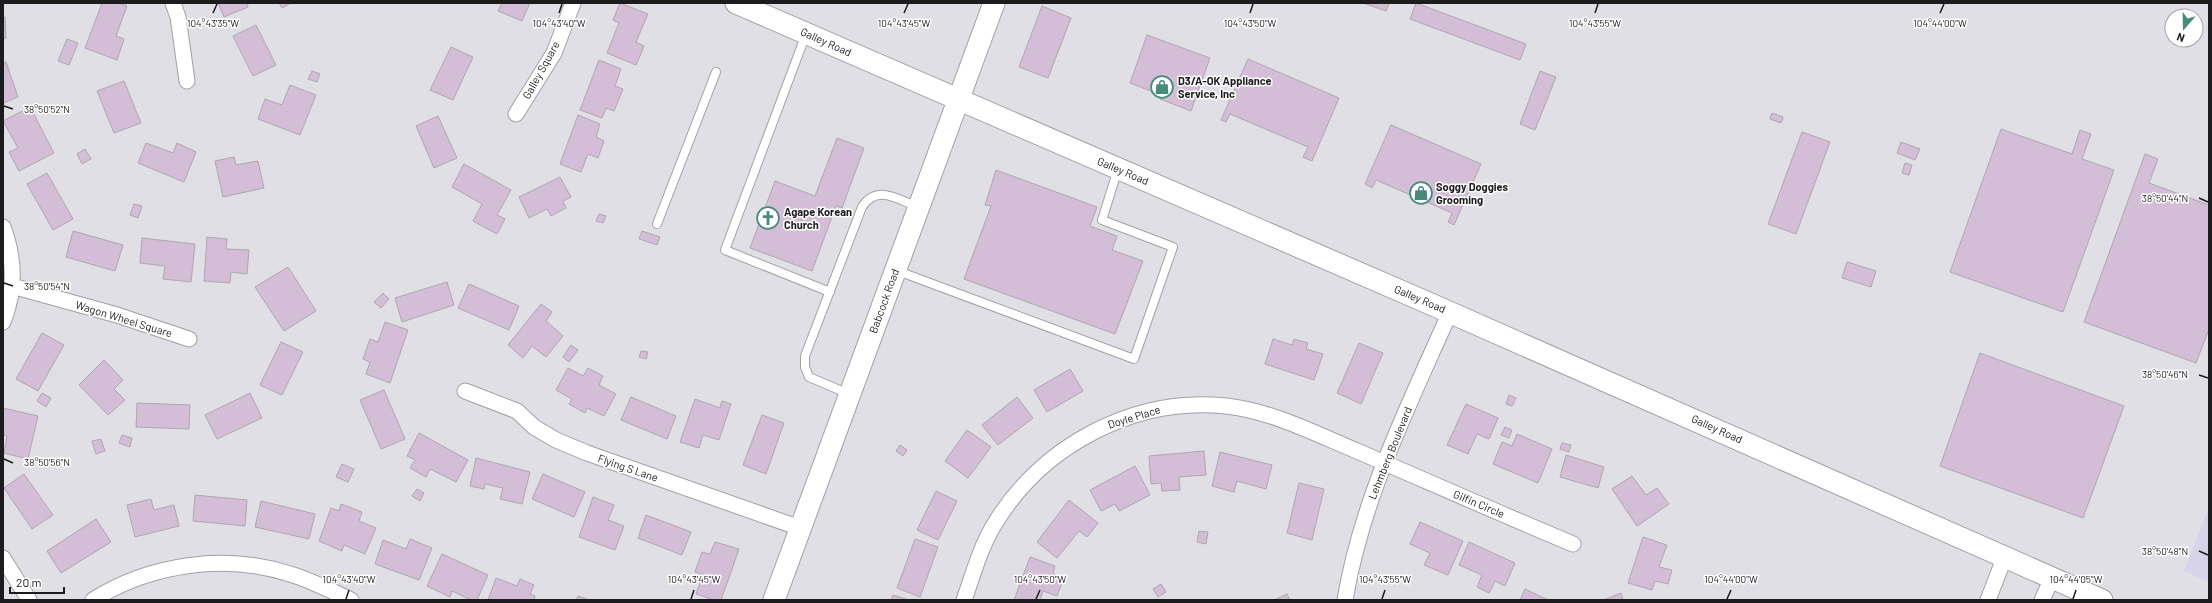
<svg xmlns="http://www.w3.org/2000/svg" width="2212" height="603" font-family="Barlow,sans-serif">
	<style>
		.commercial { fill: #d7d4e9 }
		.building { fill: #d4bed7; stroke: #aca7ad }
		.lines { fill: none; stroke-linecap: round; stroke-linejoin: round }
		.lane-casing { stroke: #a2a0a6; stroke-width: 10 }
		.street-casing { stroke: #a2a0a6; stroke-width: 17 }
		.secondary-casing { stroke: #a2a0a6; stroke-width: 23 }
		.lane { stroke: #fff; stroke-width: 8 }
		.street { stroke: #fff; stroke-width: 15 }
		.secondary { stroke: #fff; stroke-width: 21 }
		.ticks { fill: none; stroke: #1c1b1d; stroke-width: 1.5 }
		.labels { text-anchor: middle; stroke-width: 3; stroke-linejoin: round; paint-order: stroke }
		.street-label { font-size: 11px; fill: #1c1b1d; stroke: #fff }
		.poi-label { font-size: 11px; font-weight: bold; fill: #1c1b1d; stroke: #fff; text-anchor: start }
		.ticks-label { font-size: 10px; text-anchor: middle; fill: #1c1b1d; stroke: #fff; stroke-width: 3; stroke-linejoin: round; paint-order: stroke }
	</style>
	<rect width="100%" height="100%" fill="#e1dfe6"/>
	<path class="commercial" d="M2209 507V582L2184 571Z"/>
	<path class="building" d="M102 3H120L127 6 116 36 124 39 117 60 85 48Z
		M218 3H247L248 7 224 17Z
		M279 3H291L282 8Z
		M502 3H530L522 21 498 11Z
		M620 3 648 14 636 42 644 46 636 65 607 53 619 23 613 20Z
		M1363 3H1389L1386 11Z
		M1416 3 1526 44 1520 60 1410 19Z
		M1042 6 1071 18 1048 78 1019 67Z
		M5 17 6 38 3 39V18Z
		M256 25 276 65 253 76 233 36Z
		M1147 35 1210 58 1191 111 1160 99 1161 95 1130 83Z
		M67 39 78 43 69 65 58 61Z
		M451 47 473 57 453 100 430 90Z
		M1248 59 1339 98 1312 161 1303 157 1308 147 1230 114 1226 122 1221 120Z
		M599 60 621 69 615 86 623 89 614 111 606 108 602 118 580 110Z
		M6 62 18 97 3 103V63Z
		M312 71 320 74 317 82 308 79Z
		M1540 71 1556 77 1535 130 1520 124Z
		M124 81 141 123 114 133 97 91Z
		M290 85 316 95 300 135 258 119 265 99 282 105Z
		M30 107 54 153 19 171 9 152 18 148 3 121Z
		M1772 113 1783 117 1781 123 1770 119Z
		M578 115 600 124 596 137 604 141 598 158 588 154 581 172 560 164Z
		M438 116 457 158 434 168 416 126Z
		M1391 125 1481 164 1454 225 1448 222 1452 213 1376 180 1372 188 1365 184Z
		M2001 129 2072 154 2080 130 2091 134 2082 159 2114 170 2063 312 1950 272Z
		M1802 132 1830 142 1796 234 1768 224Z
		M837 138 864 148 842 208 836 206 812 271 750 248 775 181 815 196Z
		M1901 142 1920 149 1915 160 1897 153Z
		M146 143 173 153 177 143 196 152 184 182 138 163Z
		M85 149 91 159 82 164 77 154Z
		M2145 154 2158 159 2149 183 2209 205V329L2196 363 2084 322Z
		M234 157 236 165 258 161 264 188 223 197 215 161Z
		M1905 163 1912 165 1909 175 1902 173Z
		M464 164 511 190 497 215 505 219 497 234 473 221 482 204 452 187Z
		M996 170 1097 207 1090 226 1117 236 1112 250 1143 261 1115 334 964 279 991 206 985 205Z
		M47 173 73 219 53 230 27 184Z
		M560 177 571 197 563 201 566 208 551 216 547 209 529 218 519 197Z
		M134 204 142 206 138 218 130 215Z
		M599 214 606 216 603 223 596 221Z
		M73 231 123 245 115 271 66 257Z
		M642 231 660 237 657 245 639 239Z
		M207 237 227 239 226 249 249 250 247 274 231 272 230 283 204 281Z
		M142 238 195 244 191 282 163 279 165 266 140 263Z
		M1847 262 1876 271 1871 287 1842 278Z
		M288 267 316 311 284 331 255 287Z
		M447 282 454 305 402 322 395 298Z
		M469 284 519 306 509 330 458 308Z
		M383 293 389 299 381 308 374 302Z
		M541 304 552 312 546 321 563 336 546 357 532 346 523 358 508 345Z
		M385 322 408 330 390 383 366 374 370 362 363 359 370 339 378 342Z
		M42 333 64 345 38 391 16 379Z
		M1273 339 1292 345 1294 339 1308 343 1306 349 1323 354 1314 380 1265 364Z
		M281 342 303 352 282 395 260 385Z
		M1359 343 1383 353 1361 404 1337 393Z
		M571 345 578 350 569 362 563 357Z
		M641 351 648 352 646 359 639 357Z
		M1980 353 2124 406 2083 518 1940 466Z
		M104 360 123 380 114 389 125 400 108 415 79 385Z
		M568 368 583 376 588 368 603 376 599 385 616 394 604 416 587 408 585 413 569 404 572 399 556 390Z
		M1070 369 1083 391 1047 412 1034 390Z
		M384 390 405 439 381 449 360 400Z
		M42 393 51 398 46 407 37 401Z
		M250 393 262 418 217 439 205 415Z
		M1509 395 1516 398 1512 406 1506 404Z
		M631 397 676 416 667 439 621 420Z
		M1017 397 1033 418 998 445 982 425Z
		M695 399 720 408 722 401 731 404 719 440 703 435 699 448 680 442Z
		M137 403 190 405 189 429 136 427Z
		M1466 404 1498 418 1489 439 1477 434 1468 454 1447 445Z
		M3 408 38 416 28 459 4 453 7 436 3 435Z
		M762 415 784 423 766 474 743 465Z
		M1505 427 1512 430 1509 438 1501 435Z
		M967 430 991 447 968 478 945 461Z
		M419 433 468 460 456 482 430 469 426 477 410 468 415 460 407 456Z
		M1517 434 1552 449 1538 483 1493 464 1502 442 1512 446Z
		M122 435 132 438 130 447 119 443Z
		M101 439 105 451 96 454 92 441Z
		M1562 443 1571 445 1569 452 1560 449Z
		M900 445 907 450 903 456 896 451Z
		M1204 451 1206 475 1179 477 1180 490 1162 491 1161 483 1151 484 1149 456Z
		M1220 452 1272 465 1266 489 1237 481 1234 492 1212 486Z
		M1566 455 1604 467 1598 488 1560 477Z
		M476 458 530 472 522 504 500 499 503 488 485 484 484 489 470 486Z
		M342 464 354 469 348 482 336 477Z
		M1135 466 1150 495 1119 511 1115 504 1101 511 1090 490Z
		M24 474 53 515 32 529 4 488Z
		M543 474 585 492 574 517 532 499Z
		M1632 476 1646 495 1657 488 1669 504 1637 526 1612 489Z
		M1299 483 1324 489 1312 540 1287 533Z
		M417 489 424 493 420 501 412 496Z
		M936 491 957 501 938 540 917 530Z
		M195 495 247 500 245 526 193 521Z
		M593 497 614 505 608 520 624 526 615 550 579 537Z
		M151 499 154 510 174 505 179 526 135 537 127 505Z
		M1069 500 1098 523 1087 537 1079 531 1057 558 1037 542Z
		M261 501 315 514 309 539 255 527Z
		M341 504 362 512 359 521 376 528 365 554 344 545 342 551 319 541 331 508 339 511Z
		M646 515 691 532 682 555 638 538Z
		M96 519 111 542 61 573 47 551Z
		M1420 522 1463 541 1448 575 1424 565 1430 553 1410 544Z
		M1199 531 1208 532 1206 544 1197 542Z
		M1643 537 1667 545 1659 567 1672 570 1668 584 1655 581 1652 590 1628 583Z
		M410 539 432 548 419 580 375 564 383 540 406 549Z
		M915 539 938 547 920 597 897 588Z
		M715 542 739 549 721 600H714L696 594 703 575 695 572 702 552 710 554Z
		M1469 542 1515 563 1505 586 1495 581 1489 593 1477 587 1482 575 1459 565Z
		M442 554 488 575 477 600H471L452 591 450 597 427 586Z
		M1030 557 1055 566 1053 574 1064 578 1057 596 1043 591 1040 600H1014Z
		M496 578 517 586 520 579 534 585 530 594 535 596 534 600H488Z
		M1161 584 1166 592 1158 597 1153 589Z
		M1525 589 1548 600H1520Z
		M1621 593 1623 600H1604Z
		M1287 594 1290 600H1274Z
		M893 595 909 600H891Z
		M578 596 589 600H576Z"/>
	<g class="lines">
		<g class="lane-casing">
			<path id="lane" d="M806 34 725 250 830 292
				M657 224 716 72
				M895 270 1134 359 1173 247 1102 220 1118 169
				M849 394 809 377 805 367V356L862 207C877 184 897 199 918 207"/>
		</g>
		<g class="street-casing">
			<path id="street" d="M173 3 178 17 187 81
				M516 114 554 53 573 3
				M3 227C15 259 16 290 3 322
				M12 286 117 315 189 339
				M465 391 517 411 534 427 556 440 587 453 800 528
				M3 558 29 600
				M93 600C150 564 225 553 290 574 311 580 331 591 351 600
				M964 600C973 575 980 548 994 525 1041 446 1134 396 1226 406 1272 411 1316 434 1357 451 1429 482 1501 514 1573 544
				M1345 600C1362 498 1409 405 1450 312
				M1988 600 2005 556
				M2042 600 2052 578"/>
		</g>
		<g class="secondary-casing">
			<path id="secondary" d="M736 3 1433 305 2102 600
				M774 600 994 3"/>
		</g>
		<use href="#lane" class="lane"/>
		<use href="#street" class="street"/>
		<use href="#secondary" class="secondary"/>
	</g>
	<path class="ticks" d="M213 13 217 4M559 13 562 4M904 13 908 4M1250 13 1253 4M1595 13 1598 4M1940 13 1944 4M4 106 13 109M2199 198 2208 202M4 283 13 286M2199 375 2208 378M4 459 13 463M2199 551 2208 555M346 599 349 590M691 599 694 590M1036 599 1040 590M1382 599 1385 590M1727 599 1731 590M2073 599 2076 590"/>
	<defs>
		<g id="shop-ring" transform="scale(1.15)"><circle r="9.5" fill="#fff" stroke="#478a7d" stroke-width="1.5"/><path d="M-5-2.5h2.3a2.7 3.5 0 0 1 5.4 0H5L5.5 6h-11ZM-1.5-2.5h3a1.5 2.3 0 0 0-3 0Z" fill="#478a7d"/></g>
		<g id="church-ring" transform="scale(1.15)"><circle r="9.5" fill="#fff" stroke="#478a7d" stroke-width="1.5"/><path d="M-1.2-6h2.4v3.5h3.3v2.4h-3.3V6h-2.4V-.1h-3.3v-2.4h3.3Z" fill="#478a7d"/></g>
	</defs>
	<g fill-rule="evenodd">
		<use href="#shop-ring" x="1162" y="87"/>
		<use href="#shop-ring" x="1421" y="193"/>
		<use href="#church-ring" x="768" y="218"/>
	</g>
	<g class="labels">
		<g class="street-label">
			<text transform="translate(826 42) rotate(24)" y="4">Galley Road</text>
			<text transform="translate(541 70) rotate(-61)" y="4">Galley Square</text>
			<text transform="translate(1123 171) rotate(23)" y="4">Galley Road</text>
			<text transform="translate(1420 299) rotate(23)" y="4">Galley Road</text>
			<text transform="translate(884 301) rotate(-70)" y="4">Babcock Road</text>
			<text transform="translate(124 319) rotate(17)" y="4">Wagon Wheel Square</text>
			<text transform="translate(1134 417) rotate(-17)" y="4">Doyle Place</text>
			<text transform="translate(1717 429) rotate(24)" y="4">Galley Road</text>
			<text transform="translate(1390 453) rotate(-68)" y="4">Lehmberg Boulevard</text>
			<text transform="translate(628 468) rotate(19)" y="4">Flying S Lane</text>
			<text transform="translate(1479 504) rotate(23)" y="4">Gilfin Circle</text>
		</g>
		<g class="poi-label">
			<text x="1178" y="85">D3/A-OK Appliance<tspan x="1178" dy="13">Service, Inc</tspan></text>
			<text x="1436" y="191">Soggy Doggies<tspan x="1436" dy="13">Grooming</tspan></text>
			<text x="784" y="216">Agape Korean<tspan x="784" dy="13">Church</tspan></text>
		</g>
	</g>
	<g class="ticks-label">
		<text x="213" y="27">104°43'35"W</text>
		<text x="559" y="27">104°43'40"W</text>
		<text x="904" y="27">104°43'45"W</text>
		<text x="1250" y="27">104°43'50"W</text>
		<text x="1595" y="27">104°43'55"W</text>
		<text x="1940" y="27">104°44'00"W</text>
		<text x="47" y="113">38°50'52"N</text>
		<text x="2165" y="202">38°50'44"N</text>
		<text x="47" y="290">38°50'54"N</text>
		<text x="2165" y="378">38°50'46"N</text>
		<text x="47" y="466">38°50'56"N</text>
		<text x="2165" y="555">38°50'48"N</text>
		<text x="349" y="583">104°43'40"W</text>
		<text x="694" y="583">104°43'45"W</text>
		<text x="1040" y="583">104°43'50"W</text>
		<text x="1385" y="583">104°43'55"W</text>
		<text x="1731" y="583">104°44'00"W</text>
		<text x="2076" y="583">104°44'05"W</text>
	</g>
	<rect width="2212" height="603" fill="none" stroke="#1c1b1d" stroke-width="8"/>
	<g transform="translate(2184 28) rotate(200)"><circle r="19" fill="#ffffff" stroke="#a4a4a5"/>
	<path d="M0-3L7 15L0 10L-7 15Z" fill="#478a7d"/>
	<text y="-6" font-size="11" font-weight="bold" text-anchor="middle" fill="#1c1b1d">N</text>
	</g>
	<path d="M10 587v6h54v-6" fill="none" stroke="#1c1b1d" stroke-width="2"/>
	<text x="16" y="587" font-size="12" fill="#1c1b1d" stroke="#ffffff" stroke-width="3" paint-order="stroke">20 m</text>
</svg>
